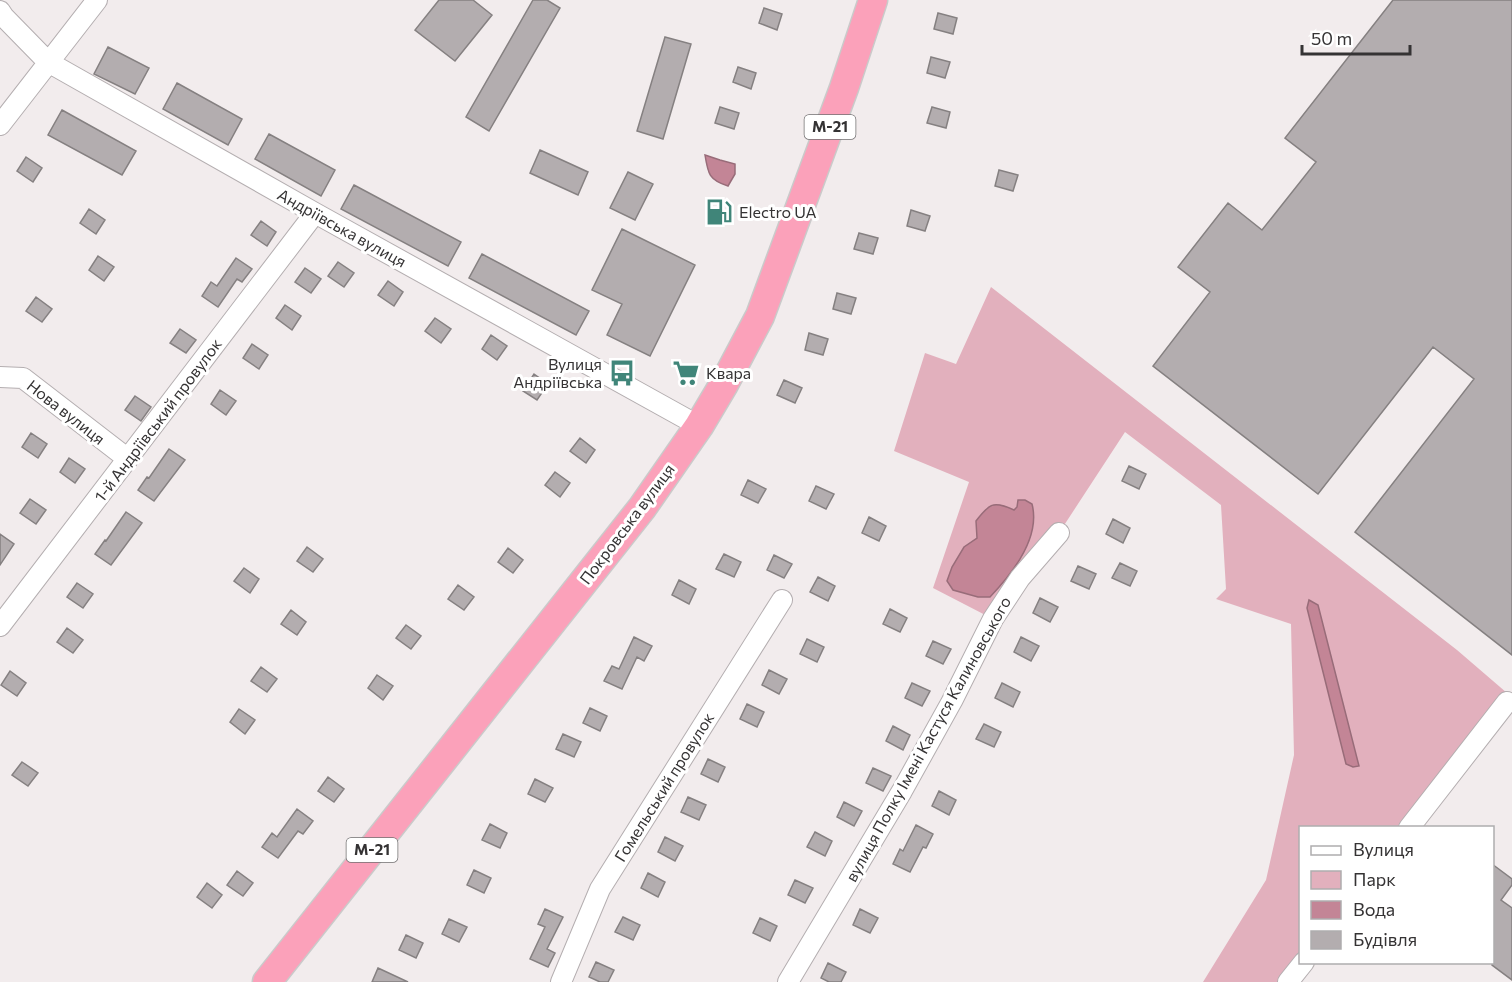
<svg xmlns="http://www.w3.org/2000/svg" width="1512" height="982" font-family="Commissioner,sans-serif">
	<style>
		.green { fill: #e2b0bd }
		.water { fill: #c38596; stroke: #986c79; stroke-width: 1.5 }
		.building { fill: #b3adaf; stroke: #858081; stroke-width: 1.5 }
		.lines { fill: none; stroke-linecap: round; stroke-linejoin: round }
		.minor-casing { stroke: #b4aeb0; stroke-width: 22 }
		.highway-casing { stroke: #cacaca; stroke-width: 31 }
		.minor { stroke: #fff; stroke-width: 20 }
		.highway { stroke: #fba1ba; stroke-width: 28 }
		.labels { text-anchor: middle; stroke-width: 6; stroke-linejoin: round; paint-order: stroke }
		.shield { fill: #fff; stroke: #727071; stroke-width: 1.5 }
		.shield-label { font-size: 15px; font-weight: bold; fill: #353334 }
		.poi-label { font-size: 16px; fill: #353334; stroke: #fff; text-anchor: start }
		.street-label { font-size: 16px; fill: #353334; stroke: #fff }
	</style>
	<rect width="100%" height="100%" fill="#f2eced"/>
	<path class="green" d="M991 287 1457 650 1507 693 1409 827 1300 828V962L1288 982H1203L1266 880 1294 755 1291 624 1216 599 1226 589 1221 505 1125 432 1059 533 993 619 933 588 969 482 894 451 925 353 956 364Z"/>
	<path class="water" d="M705 155 720 160 735 164V174L728 186C709 180 708 174 705 155Z
		M1018 500H1025L1032 504C1041 538 1012 574 990 597H978L953 590 947 581 952 567 964 547 977 538 976 521C989 504 993 500 1014 510L1017 507Z
		M1309 600 1318 605 1359 766 1353 767 1346 764 1307 608Z"/>
	<path class="building" d="M439 0H473L492 15 455 61 415 30Z
		M533 0H547L560 8 489 131 466 117Z
		M1393 0H1512V655L1355 532 1474 379 1433 347 1318 494 1153 366 1210 292 1178 267 1228 203 1262 230 1316 162 1285 138Z
		M764 8 782 14 777 30 759 23Z
		M938 13 957 18 953 34 934 29Z
		M665 37 691 44 663 139 637 131Z
		M108 47 149 68 135 94 94 74Z
		M931 57 950 62 945 78 927 73Z
		M738 67 756 73 751 89 733 82Z
		M177 83 242 119 228 145 163 109Z
		M720 107 739 113 734 129 715 123Z
		M932 107 950 112 946 128 927 123Z
		M62 110 136 151 122 175 48 135Z
		M269 134 335 170 321 196 255 159Z
		M540 150 588 172 578 195 530 173Z
		M26 157 42 168 33 182 17 171Z
		M999 170 1018 175 1013 191 995 186Z
		M628 172 653 184 635 220 610 208Z
		M354 185 461 242 448 266 341 209Z
		M89 209 105 220 96 234 80 223Z
		M911 210 930 216 925 231 907 226Z
		M261 221 276 232 267 246 251 235Z
		M622 229 695 265 650 356 607 335 622 304 592 290Z
		M859 233 878 238 873 254 854 249Z
		M482 254 589 311 576 335 469 278Z
		M98 256 114 267 104 281 89 270Z
		M236 258 252 269 242 282 237 279 218 307 202 296 211 282 217 286Z
		M338 262 354 273 344 287 328 276Z
		M305 268 321 279 311 293 295 282Z
		M388 281 403 292 394 306 378 295Z
		M837 293 856 298 851 314 833 309Z
		M36 297 52 309 42 322 26 311Z
		M285 305 301 316 292 330 276 318Z
		M435 318 451 329 441 343 425 331Z
		M180 329 196 340 186 353 170 343Z
		M809 333 828 339 823 355 805 350Z
		M491 335 507 346 497 360 482 349Z
		M252 344 268 355 259 369 243 358Z
		M534 374 548 384 537 400 523 391Z
		M784 380 802 388 795 403 777 395Z
		M220 390 236 401 226 415 211 404Z
		M135 396 151 407 141 421 125 410Z
		M31 433 47 444 38 458 22 447Z
		M580 438 595 450 586 463 570 451Z
		M169 449 185 460 154 501 138 490 147 477 149 478Z
		M69 458 85 469 75 483 60 472Z
		M1129 466 1146 474 1139 489 1122 481Z
		M555 472 570 483 560 497 545 485Z
		M748 480 766 489 758 503 741 495Z
		M816 486 834 494 826 509 809 501Z
		M30 499 46 510 36 524 20 513Z
		M126 512 142 523 111 565 95 554 105 540 106 541Z
		M869 517 886 526 879 541 862 533Z
		M1113 519 1130 528 1123 543 1106 534Z
		M0 534 14 544 0 565Z
		M307 547 323 559 313 572 297 561Z
		M508 548 523 560 513 573 498 562Z
		M724 554 741 562 734 577 716 569Z
		M774 555 792 564 784 578 767 570Z
		M1120 563 1137 571 1130 586 1112 578Z
		M1078 566 1096 574 1089 589 1071 581Z
		M244 568 259 579 250 593 234 581Z
		M818 577 835 586 828 601 810 592Z
		M679 580 696 589 689 604 672 595Z
		M77 583 93 594 83 608 67 597Z
		M458 585 474 597 464 610 448 599Z
		M1040 598 1058 607 1050 622 1033 613Z
		M890 609 907 618 900 632 883 624Z
		M291 610 306 622 297 635 281 624Z
		M406 625 421 636 411 649 396 638Z
		M67 628 83 640 73 653 57 642Z
		M634 637 652 646 644 661 637 657 622 689 604 681 612 666 619 669Z
		M1021 637 1039 646 1031 661 1014 652Z
		M807 639 824 647 817 662 800 654Z
		M933 641 951 649 943 664 926 656Z
		M261 667 277 679 267 692 251 681Z
		M769 670 787 679 779 694 762 685Z
		M10 671 26 683 17 696 1 685Z
		M377 675 393 686 383 700 368 688Z
		M912 683 930 691 922 706 905 698Z
		M1002 683 1020 692 1013 707 995 698Z
		M747 704 764 712 757 727 740 719Z
		M590 708 607 716 600 731 583 723Z
		M239 709 255 720 245 734 230 722Z
		M984 724 1001 732 994 747 976 739Z
		M893 726 910 735 903 750 886 741Z
		M563 734 581 742 574 757 556 749Z
		M708 759 725 767 718 782 701 774Z
		M22 762 38 773 28 786 12 775Z
		M873 768 891 776 883 791 866 783Z
		M328 777 344 789 334 802 318 791Z
		M535 779 553 788 545 802 528 794Z
		M939 791 956 800 949 815 932 806Z
		M688 797 706 805 699 820 681 812Z
		M844 802 862 811 854 826 837 817Z
		M297 809 313 821 303 834 298 831 278 858 262 847 272 833 277 837Z
		M490 824 507 833 500 848 482 840Z
		M916 825 933 834 926 848 923 847 910 872 893 864 900 849 903 851Z
		M815 832 832 841 825 856 807 847Z
		M665 837 683 846 675 861 658 852Z
		M1492 864 1512 879V885L1501 900 1512 908V980L1492 965Z
		M474 870 491 878 484 893 467 885Z
		M237 871 253 883 243 896 227 885Z
		M648 873 665 882 658 897 641 888Z
		M795 880 813 888 805 903 788 895Z
		M207 883 222 895 212 908 197 897Z
		M545 909 563 917 547 949 555 953 548 967 530 959 545 927 538 924Z
		M860 909 878 918 870 933 853 925Z
		M623 917 640 925 633 940 615 932Z
		M760 918 777 926 770 941 753 933Z
		M449 919 467 927 459 942 442 934Z
		M406 935 423 943 416 958 399 950Z
		M596 962 614 970 608 982H600L589 977Z
		M828 963 846 972 841 982H829L821 978Z
		M378 968 408 982H372Z"/>
	<g class="lines">
		<g class="minor-casing">
			<path id="minor" d="M0 11 4 17 48 62 315 213 699 426
				M0 125 97 0
				M0 377 23 378 128 459
				M0 626 315 213
				M1409 828 1507 702
				M561 982 600 889 782 600
				M788 982 902 791 952 701 993 619 1020 578 1059 533
				M1288 982 1304 962"/>
		</g>
		<g class="highway-casing">
			<path id="highway" d="M267 982 642 508 699 426 724 384 760 316 844 88 873 0"/>
		</g>
		<use href="#minor" class="minor"/>
		<use href="#highway" class="highway"/>
	</g>
	<defs>
		<g id="fuel-bare" transform="scale(2.07)"><path d="M-5.5-6h7V0h2V4h1.3V-2.5L3-4.5l.8-.8L6-3V5H2.5V1h-1V6h-7ZM-4.2-4.7v3.2H.2V-4.7Z" fill="#408579" stroke="#fff" stroke-width="2.5" paint-order="stroke"/></g>
		<g id="bus-bare" transform="scale(2.07)"><path d="M-5-6H5V4H4V6H2V4H-2V6H-4V4H-5ZM-3.5-4V0h7V-4ZM-3.5 1.2v1.5H-2V1.2ZM2 1.2v1.5H3.5V1.2Z" fill="#408579" stroke="#fff" stroke-width="2.5" paint-order="stroke"/></g>
		<g id="supermarket-bare" transform="scale(2.07)"><path d="M-6-5.5h2.5l.6 2H6L4.5 2H-2.5L-4.4-4H-6ZM-1.5 3.2a1.3 1.3 0 1 0 .1 0ZM3 3.2a1.3 1.3 0 1 0 .1 0Z" fill="#408579" stroke="#fff" stroke-width="2.5" paint-order="stroke"/></g>
	</defs>
	<g fill-rule="evenodd">
		<use href="#fuel-bare" x="719" y="212"/>
		<use href="#bus-bare" x="622" y="373"/>
		<use href="#supermarket-bare" x="686" y="373"/>
	</g>
	<g class="labels">
		<g class="shield">
			<rect x="804.5" y="115" width="51" height="24" rx="4.5"/>
			<rect x="346.5" y="838" width="51" height="24" rx="4.5"/>
		</g>
		<g class="shield-label">
			<text x="830" y="132">М-21</text>
			<text x="372" y="855">М-21</text>
		</g>
		<g class="poi-label">
			<text x="739" y="218">Electro UA</text>
			<text x="602" y="370" text-anchor="end">Вулиця<tspan x="602" dy="18">Андріївська</tspan></text>
			<text x="706" y="379">Квара</text>
		</g>
		<g class="street-label">
			<text transform="translate(342 228) rotate(29)" y="6">Андріївська вулиця</text>
			<text transform="translate(66 412) rotate(38)" y="6">Нова вулиця</text>
			<text transform="translate(158 420) rotate(-53)" y="6">1-й Андріївський провулок</text>
			<text transform="translate(627 524) rotate(-53)" y="6">Покровська вулиця</text>
			<text transform="translate(928 739) rotate(-61)" y="6">вулиця Полку Імені Кастуся Калиновського</text>
			<text transform="translate(664 787) rotate(-58)" y="6">Гомельський провулок</text>
		</g>
	</g>
	<rect x="1299" y="826" width="195" height="138" fill="#ffffff" stroke="#aeadae" stroke-width="1.5"/>
	<rect x="1311" y="846" width="30" height="9" fill="#ffffff" stroke="#aeadae" stroke-width="1.5"/>
	<text x="1353" y="856" font-size="18" fill="#353334">Вулиця</text>
	<rect x="1311" y="871" width="30" height="18" fill="#e2b0bd" stroke="#aeadae" stroke-width="1.5"/>
	<text x="1353" y="886" font-size="18" fill="#353334">Парк</text>
	<rect x="1311" y="901" width="30" height="18" fill="#c38596" stroke="#aeadae" stroke-width="1.5"/>
	<text x="1353" y="916" font-size="18" fill="#353334">Вода</text>
	<rect x="1311" y="931" width="30" height="18" fill="#b3adaf" stroke="#aeadae" stroke-width="1.5"/>
	<text x="1353" y="946" font-size="18" fill="#353334">Будівля</text>
	<path d="M1302 45v9h108v-9" fill="none" stroke="#353334" stroke-width="3"/>
	<text x="1311" y="45" font-size="18" fill="#353334" stroke="#ffffff" stroke-width="4.5" paint-order="stroke">50 m</text>
</svg>
